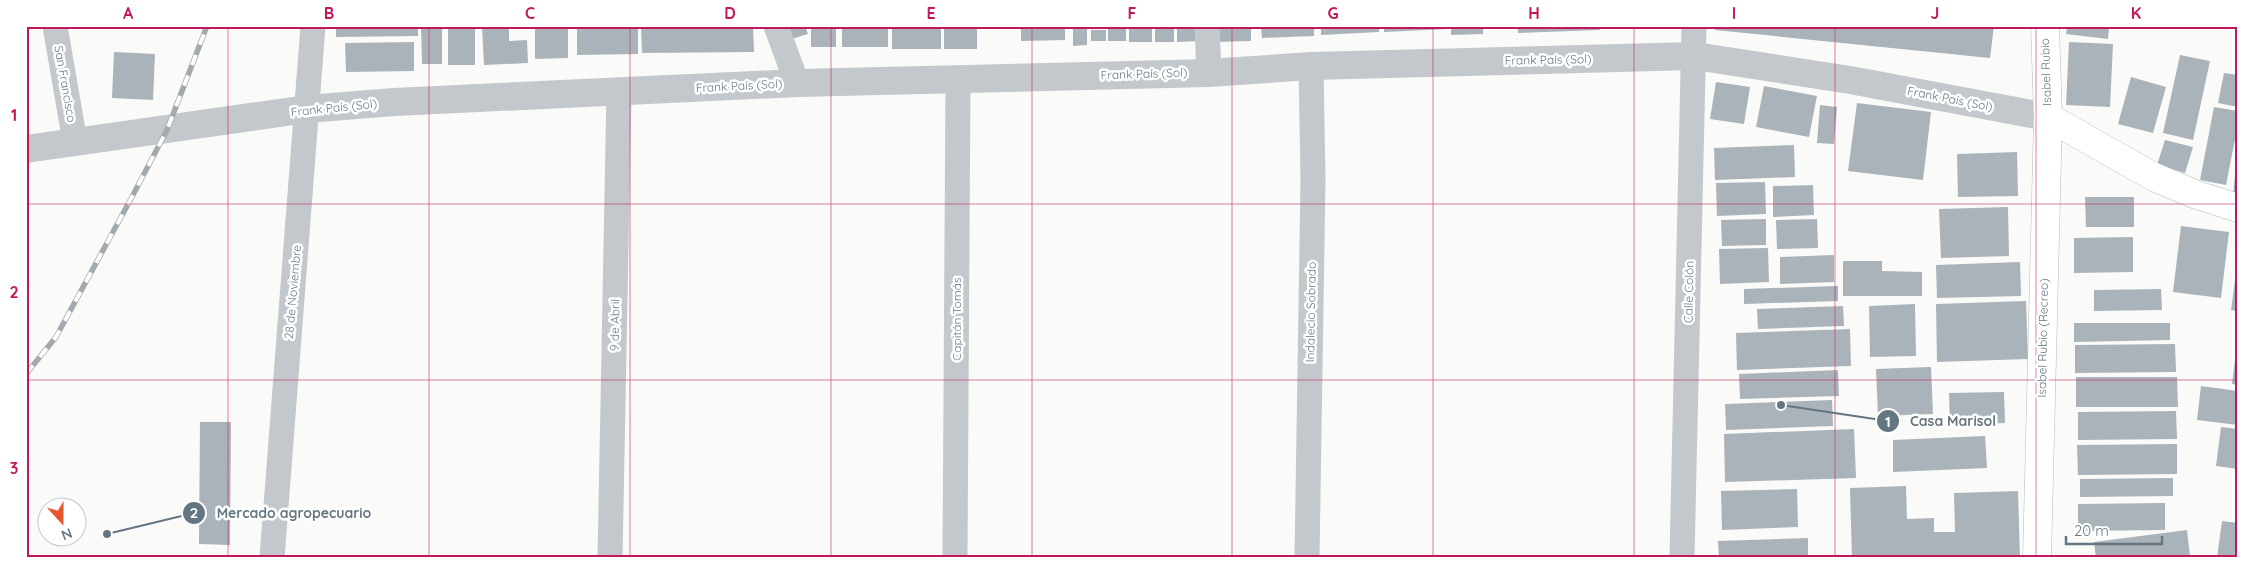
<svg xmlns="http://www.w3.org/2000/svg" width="2264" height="584" font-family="Quicksand,sans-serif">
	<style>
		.building { fill: #aab3b9 }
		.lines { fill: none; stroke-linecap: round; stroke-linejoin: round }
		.secondary-casing { stroke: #b3babf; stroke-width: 29 }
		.primary-casing { stroke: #b5babe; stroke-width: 29 }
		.minor { stroke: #c3c8cc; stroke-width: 25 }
		.tertiary { stroke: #c3c8cc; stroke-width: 28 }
		.secondary { stroke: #fff; stroke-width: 28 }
		.primary { stroke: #fff; stroke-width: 28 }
		.rail-casing { stroke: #a2aab0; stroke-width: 5.5 }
		.rail { stroke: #fff; stroke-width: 4; stroke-dasharray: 11; stroke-linecap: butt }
		.grid { fill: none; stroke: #c2185b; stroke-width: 1; stroke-opacity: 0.55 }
		.labels { text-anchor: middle; stroke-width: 5; stroke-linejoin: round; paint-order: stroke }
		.street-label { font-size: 12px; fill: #657683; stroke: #fff }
		.leader { fill: none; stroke: #657683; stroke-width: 2 }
		.callout-dot { fill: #657683; stroke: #fff; stroke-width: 2 }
		.mark-label { font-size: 15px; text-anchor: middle; font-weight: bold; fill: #fff }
		.callout-label { font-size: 14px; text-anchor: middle; font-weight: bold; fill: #657683; stroke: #fff; stroke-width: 5; stroke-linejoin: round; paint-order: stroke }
		.neatline { fill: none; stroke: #c2185b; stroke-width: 2 }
		.grid-label { font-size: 16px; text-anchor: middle; font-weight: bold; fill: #c2185b }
	</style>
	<rect width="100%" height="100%" fill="#fafaf8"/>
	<path class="building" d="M336 26H418V36L336 37Z
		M421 26H442V64H422Z
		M448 26H475V65H448Z
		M482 26H509V41L527 40 528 63 484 65Z
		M535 26H568V58L535 59Z
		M577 26H638V54L577 55Z
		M641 26H753L754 52 642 53Z
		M784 26H805L808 34 788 40Z
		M811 26H836V47H811Z
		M842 26H888V47H842Z
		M892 26H941V49H892Z
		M944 26H977V49H944Z
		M1021 26H1065V40L1021 41Z
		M1108 26H1126V41H1108Z
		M1129 26H1152V42H1129Z
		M1155 26H1174V42H1155Z
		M1177 26H1200V41L1177 42Z
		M1213 26H1251V41L1214 42Z
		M1261 26H1314V36L1262 38Z
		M1321 26H1379V32L1321 35Z
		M1384 26H1448V29L1384 32Z
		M1451 26H1483V34L1451 35Z
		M1518 26H1599L1600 30 1518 33Z
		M1715 26H1994L1990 58 1715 30Z
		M2067 26H2109L2108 39 2066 34Z
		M1073 29H1087V45L1073 46Z
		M1091 30H1106V41H1091Z
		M414 42V71L346 72 345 43Z
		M2069 42 2113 44 2110 107 2066 105Z
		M114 52 155 54 153 100 112 98Z
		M2180 55 2210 61 2193 140 2163 133Z
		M2224 73 2238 75V107L2218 103Z
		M2131 77 2166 87 2153 133 2118 124Z
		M1716 82 1750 87 1744 124 1710 119Z
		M1764 86 1817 96 1809 137 1756 127Z
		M1857 103 1931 112 1923 180 1848 171Z
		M1820 105 1837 107 1834 144 1817 143Z
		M2214 107 2238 111V124L2226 185 2200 180Z
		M2165 140 2193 147 2185 173 2157 165Z
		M1794 145 1795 177 1715 180 1714 148Z
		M2017 152 2018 196 1958 197 1957 154Z
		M2236 164H2238V196L2233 195Z
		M1765 182 1766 214 1717 216 1716 183Z
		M1813 185 1814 215 1773 217V186Z
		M2085 197H2134V227H2086Z
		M2008 207 2009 256 1941 258 1939 209Z
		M1766 219V245L1722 246 1721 220Z
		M1817 219 1818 248 1777 249 1776 220Z
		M2181 226 2229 232 2221 298 2173 292Z
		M2133 237V272L2074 273V238Z
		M1768 248 1769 282 1720 284 1719 249Z
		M1834 255V282L1780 284V257Z
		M1843 261H1882V271L1922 272V296H1843Z
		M2020 262 2021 296 1937 298 1936 265Z
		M2237 265H2238V311L2231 310Z
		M1838 286V301L1744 304V289Z
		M2161 289 2162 310 2094 311V290Z
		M2026 301 2028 359 1937 362 1936 304Z
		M1915 304 1916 356 1870 357 1869 306Z
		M1843 306 1844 326 1758 329 1757 309Z
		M2074 323H2170V340L2074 342Z
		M1850 329 1851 366 1737 370 1736 333Z
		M2175 344 2176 372 2075 373V345Z
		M2235 360H2238V385L2232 384Z
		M1931 367 1933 414 1878 416 1876 369Z
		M1838 370 1839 396 1740 399 1739 374Z
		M2076 377H2177L2178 407H2076Z
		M2201 386 2238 391V425L2197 420Z
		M2004 392 2005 423 1950 426 1949 393Z
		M1832 400 1833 426 1726 430 1725 404Z
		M2176 411 2177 439 2078 440V412Z
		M200 422H231L230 545 199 544Z
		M2221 427 2238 429V469L2216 466Z
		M1854 429 1856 478 1725 482 1724 434Z
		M1985 436 1987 468 1893 472V440Z
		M2177 444V474L2078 475 2077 445Z
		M2173 478V496L2080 497V479Z
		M1906 486 1907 519 1934 518V532H1955L1954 493 2018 491 2020 558H1852L1850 488Z
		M1797 489 1798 527 1722 530 1721 491Z
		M2165 503V530L2078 531V504Z
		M2222 521 2238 523V558H2217Z
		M2187 530 2190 556 2096 558 2094 542Z
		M1808 538V558H1719L1718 541Z"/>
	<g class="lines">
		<g class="secondary-casing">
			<path id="secondary" d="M2045 26 2048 117"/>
		</g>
		<g class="primary-casing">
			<path id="primary" d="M2037 558 2048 117 2154 177 2197 195 2238 208"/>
		</g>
		<path class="minor" d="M55 26 75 142
			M776 26 797 83
			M1207 26 1209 73
			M272 558 313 26
			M610 558 619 91
			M955 558 958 80
			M1307 558 1313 179 1311 66
			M1682 558 1694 26"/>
		<path class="tertiary" d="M26 149 307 109 394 102 797 83 1209 73 1311 66 1695 56 1850 80 2048 117"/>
		<use href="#secondary" class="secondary"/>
		<use href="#primary" class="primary"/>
		<g class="rail-casing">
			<path id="rail" d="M26 374 56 337 133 195 167 130 207 26"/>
		</g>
		<use href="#rail" class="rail"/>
	</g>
	<path class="grid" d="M228 26V558M429 26V558M630 26V558M831 26V558M1032 26V558M1232 26V558M1433 26V558M1634 26V558M1835 26V558M2036 26V558M26 204H2238M26 380H2238"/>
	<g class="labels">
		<g class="street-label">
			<text transform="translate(1548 60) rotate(-1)" y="4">Frank País (Sol)</text>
			<text transform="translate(2046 72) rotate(-92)" y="4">Isabel Rubio</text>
			<text transform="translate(1144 74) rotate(-2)" y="4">Frank País (Sol)</text>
			<text transform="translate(65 84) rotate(80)" y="4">San Francisco</text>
			<text transform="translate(739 86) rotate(-3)" y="4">Frank País (Sol)</text>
			<text transform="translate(1950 99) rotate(11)" y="4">Frank País (Sol)</text>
			<text transform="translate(334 108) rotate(-6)" y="4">Frank País (Sol)</text>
			<text transform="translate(293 292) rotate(-85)" y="4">28 de Noviembre</text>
			<text transform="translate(1689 292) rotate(-89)" y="4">Calle Colón</text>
			<text transform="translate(1311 312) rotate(-89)" y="4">Indalecio Sobrado</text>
			<text transform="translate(957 319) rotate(-90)" y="4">Capitán Tomás</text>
			<text transform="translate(615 325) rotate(-89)" y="4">9 de Abril</text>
			<text transform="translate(2043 338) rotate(-89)" y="4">Isabel Rubio (Recreo)</text>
		</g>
	</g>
	<path class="leader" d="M1781 405L1888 421M107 534L194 513"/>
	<g class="callout-dot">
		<circle cx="1781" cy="405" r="5"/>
		<circle cx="107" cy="534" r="5"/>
		<circle cx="1888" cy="421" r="12"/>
		<circle cx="194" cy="513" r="12"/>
	</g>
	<g class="mark-label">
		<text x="1888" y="427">1</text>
		<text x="194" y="518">2</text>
	</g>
	<g class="callout-label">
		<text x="1953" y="426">Casa Marisol</text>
		<text x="294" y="518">Mercado agropecuario</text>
	</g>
	<rect width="2264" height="584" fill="none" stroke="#ffffff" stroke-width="55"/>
	<g transform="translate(62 522) rotate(159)"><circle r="24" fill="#ffffff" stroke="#c1c8cd"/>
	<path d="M0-4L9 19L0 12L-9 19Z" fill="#e4572e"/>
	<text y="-8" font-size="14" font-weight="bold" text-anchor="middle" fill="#657683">N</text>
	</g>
	<path d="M2066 536v8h96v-8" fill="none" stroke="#657683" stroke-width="2.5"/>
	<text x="2074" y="536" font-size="15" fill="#657683" stroke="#ffffff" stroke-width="4" paint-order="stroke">20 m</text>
	<rect x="28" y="28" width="2208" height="528" class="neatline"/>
	<g class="grid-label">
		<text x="128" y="19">A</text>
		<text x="329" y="19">B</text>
		<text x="530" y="19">C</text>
		<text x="730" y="19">D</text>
		<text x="931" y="19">E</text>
		<text x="1132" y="19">F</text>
		<text x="1333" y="19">G</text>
		<text x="1534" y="19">H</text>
		<text x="1734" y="19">I</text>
		<text x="1935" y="19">J</text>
		<text x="2136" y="19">K</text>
		<text x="14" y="121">1</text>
		<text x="14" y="298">2</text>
		<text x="14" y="474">3</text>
	</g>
</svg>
